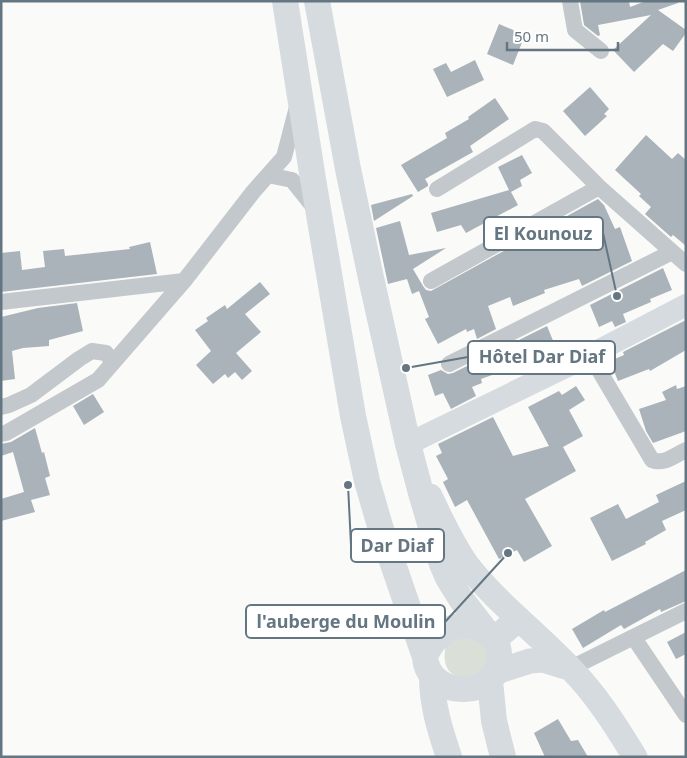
<svg xmlns="http://www.w3.org/2000/svg" width="687" height="758" font-family="'Noto Sans',sans-serif">
	<style>
		.green { fill: #dadfd7 }
		.building { fill: #aab3b9 }
		.lines { fill: none; stroke-linecap: round; stroke-linejoin: round }
		.minor { stroke: #c3c8cc; stroke-width: 16 }
		.secondary { stroke: #d6dbdf; stroke-width: 22 }
		.primary { stroke: #d6dbdf; stroke-width: 25 }
		.trunk { stroke: #d6dbdf; stroke-width: 26 }
		.leader { fill: none; stroke: #657683; stroke-width: 2 }
		.callout-dot { fill: #657683; stroke: #fff; stroke-width: 2 }
		.callout { fill: #fff; stroke: #657683; stroke-width: 2 }
		.callout-label { font-size: 18px; text-anchor: middle; font-weight: bold; fill: #657683 }
	</style>
	<rect width="100%" height="100%" fill="#fafaf8"/>
	<path class="green" d="M468 633 488 648V665L474 677C469 677 463 678 458 676 444 673 443 657 446 646Z"/>
	<path class="building" d="M580 1H629L630 7 646 1H678V3L658 10 686 30V33L673 51 663 44 634 72 613 50 651 15 598 25 600 35 598 36 584 25Z
		M499 24 525 35 513 65 487 54Z
		M475 60 484 80 447 97 433 69 446 63 451 72Z
		M590 87 609 109 604 114 607 116 585 136 563 111Z
		M495 98 509 119 470 146 473 152 425 179 428 184V186L418 192 401 165 447 138 445 133 469 119 468 117Z
		M646 135 672 159 678 153 686 160V246L673 235 671 237 645 214 651 207 639 196 641 194 615 170Z
		M522 155 532 173 520 180 522 186 511 192 518 205 466 233 461 225 437 232 431 213 509 190 498 167Z
		M412 194 413 196 374 221 371 205Z
		M598 199 604 205 615 229 620 227 632 261 582 286 579 279 544 290 545 293 513 306 510 297 488 306 496 329 477 339 474 329 467 332 466 329 438 344 425 319 429 317 419 291 412 294 407 279 388 284 376 228 400 221 409 255 446 248 413 269 423 286 426 290 431 291Z
		M150 242 157 274 1 292V253L20 251 22 270 45 267 43 251 64 249 65 256 130 249 129 247Z
		M663 268 672 290 650 299 651 302 623 314 626 322 615 327 612 321 599 327 590 305Z
		M260 282 270 294 245 314 261 332 236 353 252 371 242 380 235 372 228 378 225 374 213 384 196 365 211 351 195 330 208 321 206 318 225 305 227 309Z
		M77 303 83 331 49 340V346L23 348 12 351 15 379 1 381V317L38 308Z
		M686 320V350L650 371 649 369 618 381 610 361 624 355 623 352Z
		M547 326 554 343 512 361 514 367 481 379 482 383 472 387 476 396 451 409 443 393 435 396 428 375 441 370 448 374 453 373Z
		M676 385 677 389 686 386V431L653 443 646 431 639 409 666 400 662 392Z
		M576 386 585 400 569 410 583 436 563 447 576 471 525 499 552 546 524 562 517 550 499 559 467 500 455 507 443 482 448 479 436 456 442 453 438 444 493 417 513 456 549 446 528 407 559 391 562 395Z
		M93 394 104 412 84 425 73 406Z
		M35 428 42 453 44 452 50 476 45 478 50 495 31 500 35 512 1 521V499L24 492 13 452 1 456V444L11 442Z
		M686 481V510L662 521 666 530 645 542 646 544 612 561 590 518 618 504 626 519 659 502 656 495Z
		M686 570V601L661 612 660 609 624 629 621 625 583 648 572 629 604 610 605 612Z
		M686 632V654L676 659 667 642Z
		M558 719 571 741 578 740 588 757H545L534 733Z"/>
	<g class="lines">
		<path class="minor" d="M570 1 575 30 601 51
			M268 175 292 180 316 210
			M437 189 535 129 543 131 599 187 686 264
			M431 281 599 187
			M1 302 184 281
			M590 355 652 460C664 465 675 455 686 450
			M449 364 672 252
			M1 407 9 405 31 395 79 359 92 351 106 353 113 363
			M1 434 6 433 98 380 184 281 253 192 284 157 297 107
			M634 638 686 715
			M571 668 686 611"/>
		<path class="secondary" d="M408 444 590 355 686 305"/>
		<path class="primary" d="M430 496C441 519 452 544 468 566 498 604 537 633 570 668 596 694 616 726 635 757
			M496 672 530 661 543 660 569 668"/>
		<path class="trunk" d="M285 1 313 179 353 416 367 481 380 526 425 657C428 700 502 700 499 655 499 649 497 643 492 638 469 613 435 629 425 657
			M317 1 348 169 371 278 408 444 421 493 442 564 448 578 461 599 488 634
			M494 640 518 619
			M432 677C432 705 440 730 449 757
			M490 681 494 721 503 757"/>
	</g>
	<path class="leader" d="M617 296L603 233M406 368L468 357M348 485L351 545M508 553L445 622"/>
	<g class="callout-dot">
		<circle cx="617" cy="296" r="5"/>
		<circle cx="406" cy="368" r="5"/>
		<circle cx="348" cy="485" r="5"/>
		<circle cx="508" cy="553" r="5"/>
	</g>
	<g class="callout">
		<rect x="484" y="217" width="119" height="33" rx="5"/>
		<rect x="468" y="341" width="147" height="33" rx="5"/>
		<rect x="351" y="529" width="93" height="33" rx="5"/>
		<rect x="246" y="605" width="199" height="33" rx="5"/>
	</g>
	<g class="callout-label">
		<text x="543" y="240">El Kounouz</text>
		<text x="542" y="363">Hôtel Dar Diaf</text>
		<text x="397" y="552">Dar Diaf</text>
		<text x="346" y="628">l'auberge du Moulin</text>
	</g>
	<rect width="687" height="758" fill="none" stroke="#657683" stroke-width="5"/>
	<path d="M507 42v8h111v-8" fill="none" stroke="#657683" stroke-width="2.5"/>
	<text x="514" y="42" font-size="15" fill="#657683" stroke="#ffffff" stroke-width="4" paint-order="stroke">50 m</text>
</svg>
